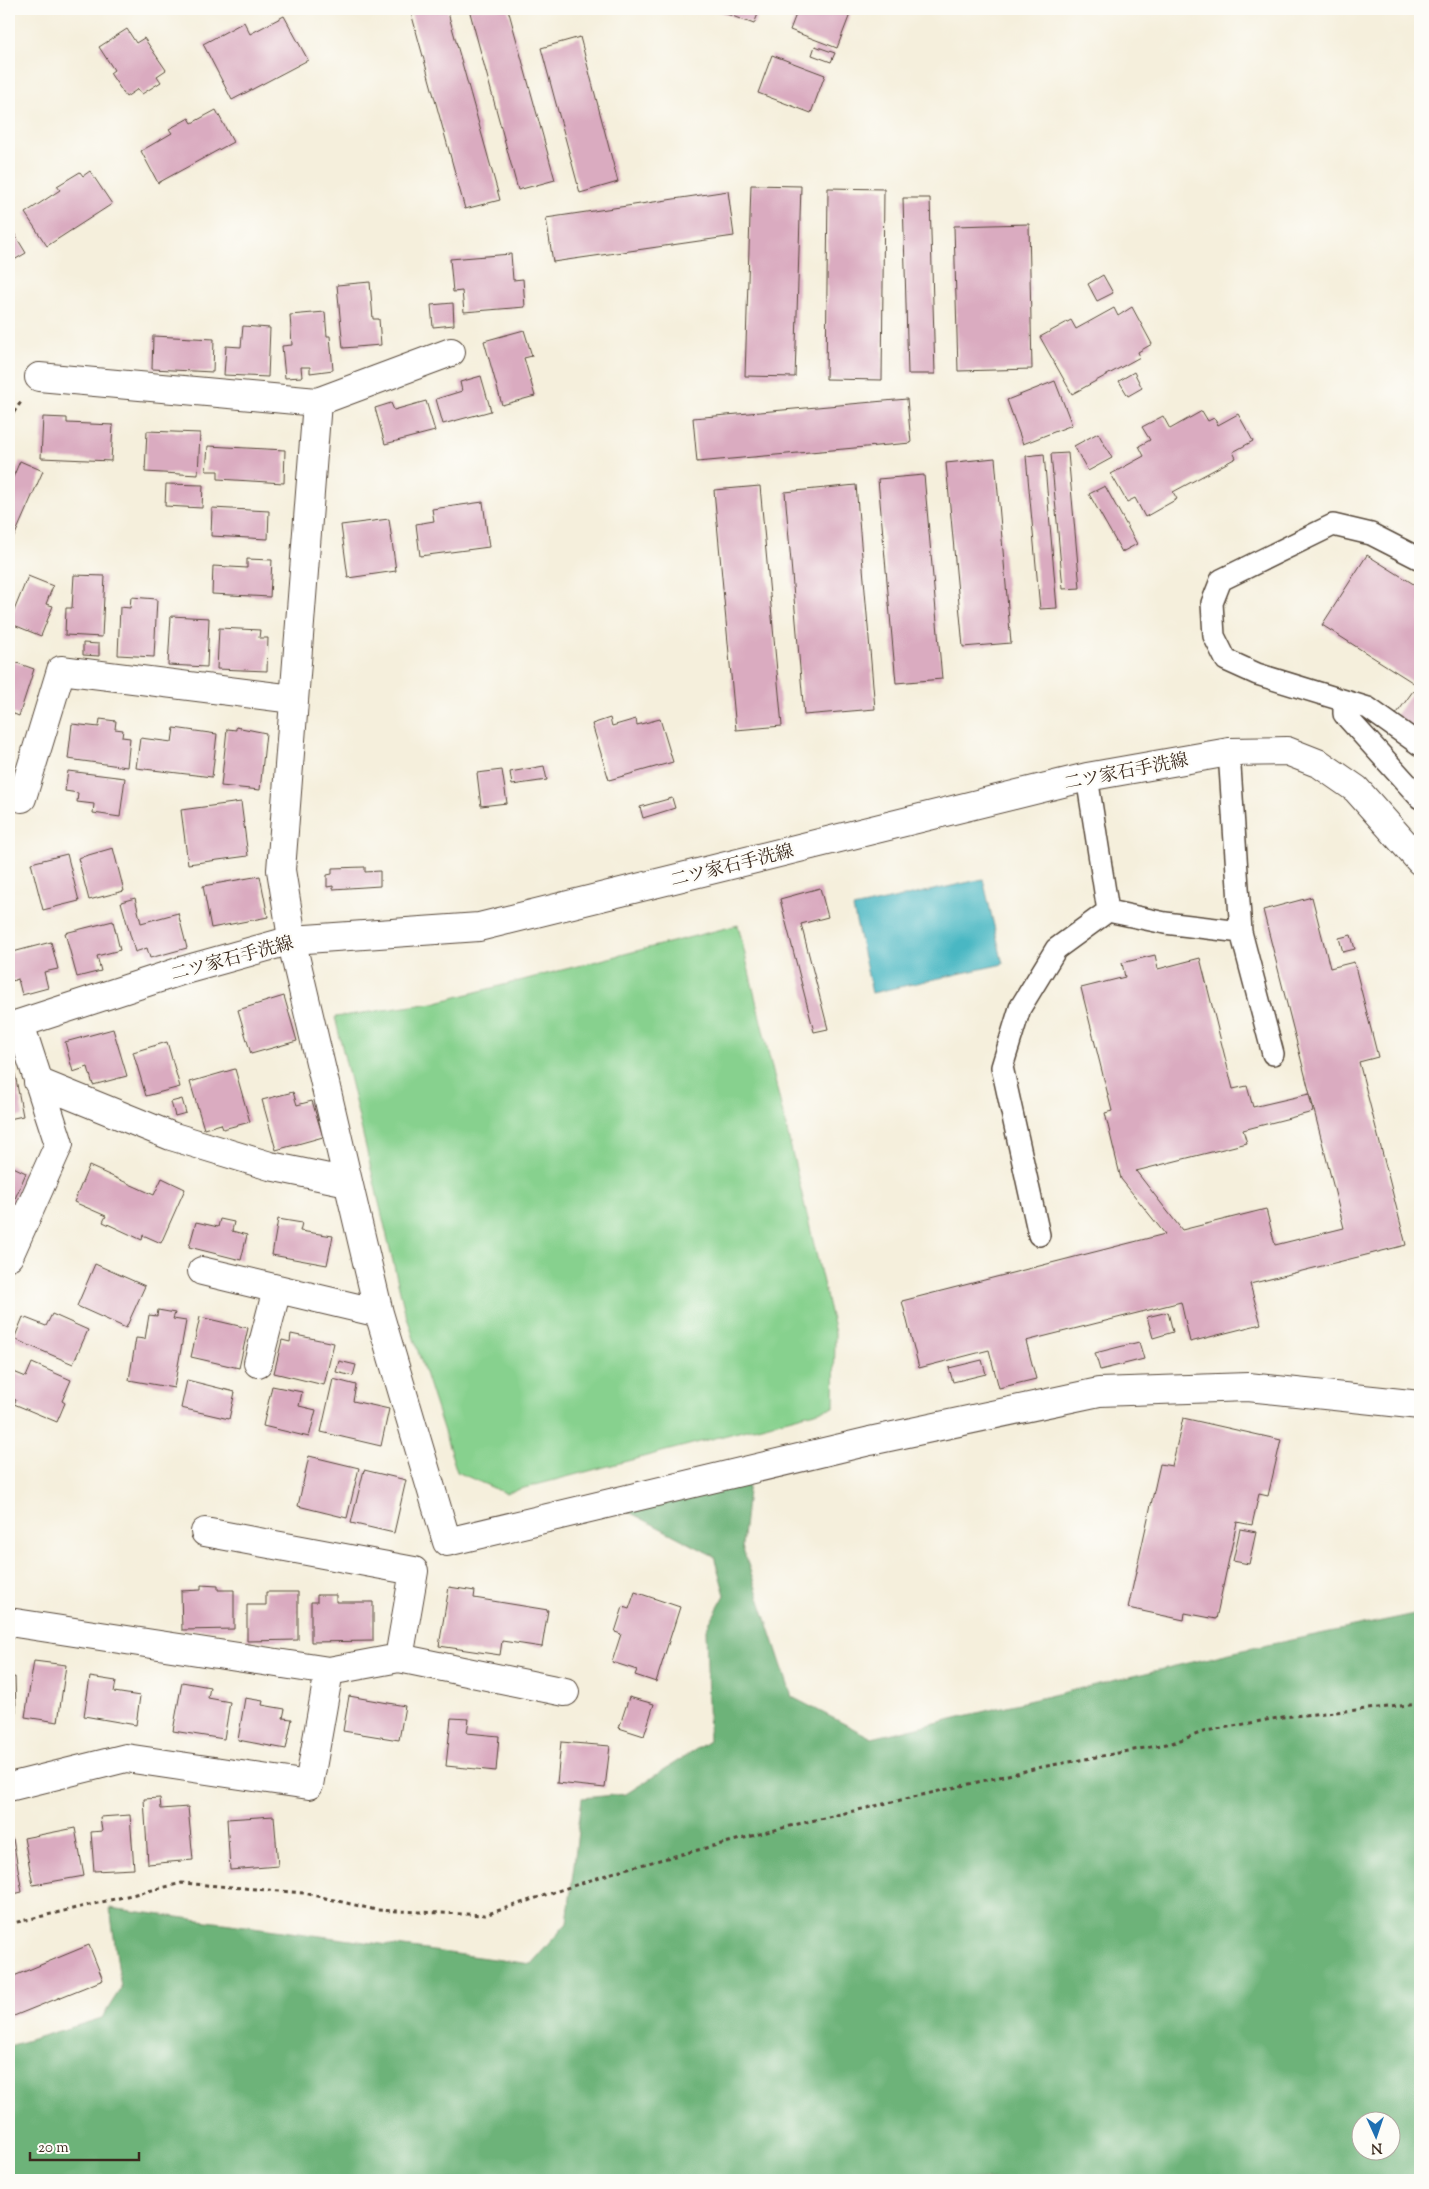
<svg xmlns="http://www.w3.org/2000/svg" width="1429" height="2189" font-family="'Sorts Mill Goudy','Noto Serif JP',serif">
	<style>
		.green { fill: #87d18e; stroke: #617e56 }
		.forest { fill: #6db379; stroke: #546e4c; fill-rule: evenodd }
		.water { fill: #49b7c3; stroke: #427070 }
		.building { fill: #daabc0 }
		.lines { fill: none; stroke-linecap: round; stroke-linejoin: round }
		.service-casing { stroke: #57483a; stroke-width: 24 }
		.minor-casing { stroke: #57483a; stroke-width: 30 }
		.tertiary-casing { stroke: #57483a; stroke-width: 30 }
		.path { stroke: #57483a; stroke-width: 3; stroke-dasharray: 4 4; stroke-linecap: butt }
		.service { stroke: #fff; stroke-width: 21 }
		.minor { stroke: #fff; stroke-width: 28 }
		.tertiary { stroke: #fff; stroke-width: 28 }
		.labels { text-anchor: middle; stroke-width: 4.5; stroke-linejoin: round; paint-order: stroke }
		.street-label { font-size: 18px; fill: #3b2a1e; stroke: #fdfcf7 }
	</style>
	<rect width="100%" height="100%" fill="#fdfcf7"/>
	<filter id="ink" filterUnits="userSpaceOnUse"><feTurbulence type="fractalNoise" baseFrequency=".02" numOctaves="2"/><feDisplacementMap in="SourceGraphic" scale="10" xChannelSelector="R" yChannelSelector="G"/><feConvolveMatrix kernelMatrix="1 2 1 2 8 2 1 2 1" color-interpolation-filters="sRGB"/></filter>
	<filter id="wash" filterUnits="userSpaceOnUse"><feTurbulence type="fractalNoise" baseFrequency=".0096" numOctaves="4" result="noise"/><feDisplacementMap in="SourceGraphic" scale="20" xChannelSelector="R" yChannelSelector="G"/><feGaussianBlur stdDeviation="1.12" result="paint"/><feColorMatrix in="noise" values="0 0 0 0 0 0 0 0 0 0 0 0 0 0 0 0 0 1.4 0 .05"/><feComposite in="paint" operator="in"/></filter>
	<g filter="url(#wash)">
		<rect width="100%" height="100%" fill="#f5efdc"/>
		<path class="green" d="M738 925 835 1333 834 1407 505 1493 457 1472 404 1308 335 1017 433 1003Z"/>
		<path class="forest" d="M749 1482 742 1546 792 1697 872 1738 1234 1652 1420 1613V2180H9V2046L102 2018 121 1988 110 1908 531 1964 567 1923 582 1798 626 1794 709 1741 706 1629 725 1595 714 1556 627 1511ZM1362 2122H1392V2152H1362Z"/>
		<path class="water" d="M983 879 1003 964 872 993 853 908Z"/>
		<g id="blocks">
			<path class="building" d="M410 9H447L500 200 465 209Z
				M469 9H508L555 180 518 190Z
				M713 9H760L754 24Z
				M798 9H852L837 48 790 30Z
				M284 16 308 60 232 100 203 44 244 22 250 34Z
				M127 29 136 43 144 38 166 70 157 76 161 82 142 94 138 89 126 97 110 73 114 70 99 47Z
				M580 37 618 182 580 193 541 48Z
				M815 46 835 53 831 62 812 55Z
				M772 55 825 75 811 113 758 93Z
				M216 110 233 142 158 183 141 151 172 133 169 129 189 118 192 123Z
				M90 171 112 204 47 246 25 213 60 190 57 186 80 172 83 176Z
				M751 185 801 186 795 377 745 376Z
				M828 188 884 189 882 380 826 379Z
				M728 191 734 236 553 262 546 218Z
				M903 198H930L935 374H908Z
				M1029 224 1032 369 958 371 954 226Z
				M9 225 26 253 9 263Z
				M511 254 513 280 523 279 525 307 464 312 462 291 453 292 450 259Z
				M1103 275 1113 293 1097 301 1088 284Z
				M370 282 373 319H379L381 345 343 348 337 285Z
				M453 303 454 325 433 327 431 305Z
				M1132 307 1152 344 1138 352 1140 357 1072 394 1040 337 1071 320 1076 329 1114 308 1118 316Z
				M325 312 327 336H330L333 370 310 373V367H301L302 377 285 378 282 346 292 345 290 315Z
				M243 326 270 328 268 377 224 375 226 346 241 347Z
				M524 330 532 356 524 358 535 396 502 405 484 341Z
				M153 336 214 339 213 372 152 369Z
				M1134 372 1142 388 1128 396 1119 381Z
				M481 376 491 411 443 424 436 399 462 391 460 382Z
				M1055 381 1072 425 1023 444 1007 400Z
				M907 399 911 443 697 462 693 418Z
				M426 401 435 431 385 444 375 408 391 403 394 410Z
				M1202 411 1208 421 1214 418 1218 425 1238 414 1253 441 1233 452 1236 458 1173 492 1177 499 1145 517 1135 498 1127 502 1111 474 1144 456 1139 446 1150 440 1142 427 1163 416 1170 429Z
				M43 417 67 418V423L113 425 111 461 41 458Z
				M147 431 200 433 198 475 145 472Z
				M1098 433 1112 458 1088 471 1074 446Z
				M208 446 285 450 284 483 218 479V471H206Z
				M1068 453 1080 588 1063 589 1051 454Z
				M1044 454 1057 608 1040 609 1026 456Z
				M995 458 1011 643 963 647 946 463Z
				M20 461 43 471 14 537 9 534V481L11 482Z
				M924 475 942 679 896 683 878 479Z
				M166 484 203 485 202 508 165 506Z
				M856 485 875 709 804 715 785 492Z
				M760 486 782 726 736 730 714 490Z
				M1105 486 1137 544 1122 552 1089 494Z
				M483 502 489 547 420 556 416 524 434 521 432 509Z
				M212 508 269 511 268 539 211 536Z
				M389 519 396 571 348 578 341 525Z
				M1367 555 1420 588V687L1322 625Z
				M247 559 272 560 270 597 212 594 213 566 247 568Z
				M74 575 105 576 102 637 65 635 66 608H72Z
				M28 576 53 586 46 604 53 606 41 636 9 623Z
				M131 597 157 599 154 657 118 655 120 607 130 608Z
				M171 616 209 618 207 667 168 665Z
				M219 628 260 630 259 638H268L267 671 217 669Z
				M83 643 99 644V656L83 655Z
				M9 660 34 669 19 716 9 712Z
				M1413 691 1420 696V733L1395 716Z
				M610 718 612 726 636 719 637 725 660 719 673 762 609 780 592 724Z
				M100 719 116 721 115 729 123 730 122 737 130 738 127 767 68 759 72 724 99 727Z
				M236 727 266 733 260 790 221 786 227 729 236 730Z
				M174 728 217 734 212 777 136 768 140 738 172 742Z
				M544 766 547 780 512 785 510 772Z
				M502 770 507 803 481 806 477 773Z
				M68 771 125 778 120 817 93 813 94 804 77 802 78 793 65 791Z
				M672 798 675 808 643 818 640 807Z
				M241 802 248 856 188 864 181 810Z
				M9 840 14 843 9 855Z
				M113 848 124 891 89 900 78 858Z
				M67 854 79 901 43 910 31 863Z
				M365 867V872L380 871V886L333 889V886L327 887V875L332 874V868Z
				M260 876 268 917 211 928 203 886Z
				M820 888 828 917 801 924 828 1029 814 1032 780 899Z
				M1312 897 1330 968 1354 962 1378 1057 1359 1062 1406 1245 1250 1284 1261 1324 1190 1342 1181 1302 1026 1341 1036 1379 999 1388 989 1350 919 1368 902 1301 1165 1234 1121 1179 1105 1113 1112 1111 1081 988 1125 977 1122 963 1155 955 1158 969 1200 958 1233 1089 1247 1086 1253 1107 1309 1094 1313 1112 1243 1130 1247 1143 1136 1171 1182 1230 1266 1209 1275 1245 1344 1228 1263 910Z
				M135 898 141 923 178 913 187 948 150 958 147 948 135 952 121 902Z
				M113 921 120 950 97 956 101 971 77 977 65 933Z
				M1351 935 1355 949 1343 952 1339 938Z
				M51 942 58 969 44 972 48 988 22 995 18 979 12 981 9 968V953Z
				M284 996 297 1041 251 1054 238 1010Z
				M113 1029 127 1076 93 1085 88 1067 73 1072 65 1042Z
				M167 1042 180 1087 146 1096 133 1052Z
				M235 1069 250 1122 223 1129 221 1124 204 1129 190 1082Z
				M15 1074 23 1116 9 1119V1075Z
				M293 1092 297 1105 312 1101 323 1137 276 1150 262 1100Z
				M182 1099 186 1113 175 1116 171 1102Z
				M9 1165 26 1173 11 1208 9 1207Z
				M89 1166 154 1195 162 1178 185 1189 161 1243 143 1235 142 1240 103 1222 106 1216 74 1202Z
				M220 1219 234 1222 232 1231 247 1235 241 1260 189 1247 196 1222 218 1227Z
				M278 1219 302 1223 300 1231 333 1236 327 1265 272 1255Z
				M95 1264 145 1286 126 1328 77 1306Z
				M158 1310 175 1313 173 1319 186 1321 174 1388 129 1380 136 1338 145 1339 149 1315 157 1316Z
				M1168 1312 1173 1332 1153 1338 1147 1317Z
				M52 1314 88 1330 73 1364 14 1339 23 1317 46 1326Z
				M200 1317 248 1328 239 1368 191 1357Z
				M291 1334 334 1343 324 1385 274 1373 282 1340 290 1342Z
				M1139 1342 1144 1359 1100 1370 1095 1353Z
				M982 1360 986 1374 953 1382 949 1368Z
				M339 1361 356 1365 353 1376 336 1372Z
				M32 1363 71 1380 62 1401 65 1403 57 1422 14 1404 16 1400 9 1397V1370L26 1377Z
				M333 1379 356 1385 353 1401 389 1409 381 1446 321 1432Z
				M187 1380 235 1392 229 1419 181 1408Z
				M272 1386 302 1392 299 1406 316 1410 309 1437 263 1426Z
				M1183 1418 1281 1440 1268 1496 1259 1494 1252 1525 1237 1522 1216 1619 1185 1613 1184 1620 1128 1608 1160 1464 1172 1466Z
				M309 1456 359 1468 347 1518 298 1506Z
				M364 1470 406 1480 394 1533 351 1523Z
				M1240 1529 1256 1532 1249 1564 1233 1561Z
				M201 1585 218 1586V1590H234V1629L182 1630 181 1591 201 1590Z
				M449 1587 475 1591 474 1598 548 1610 542 1647 502 1641 500 1655 439 1646Z
				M266 1592H298V1640L247 1641V1605H266Z
				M635 1592 680 1607 656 1682 635 1675 637 1670 612 1662 621 1634 615 1632 623 1607 629 1609Z
				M317 1595H336V1602H373V1641L311 1642V1602H317Z
				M34 1661 66 1665 58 1722 25 1717Z
				M15 1677 16 1712H9V1678Z
				M90 1677 116 1681 114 1692 140 1696 136 1725 84 1716Z
				M182 1682 210 1687 208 1698 230 1702 224 1739 173 1731Z
				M349 1696 405 1706 399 1740 343 1731Z
				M629 1697 654 1704 644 1736 619 1728Z
				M245 1698 263 1701 262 1705 285 1709 283 1718 292 1719 286 1749 238 1740Z
				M451 1718 469 1719 467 1733 499 1736 496 1771 446 1766Z
				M561 1742 610 1746 605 1788 557 1783Z
				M160 1798 161 1809 188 1807 193 1860 148 1864 144 1799Z
				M130 1815 134 1869 94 1871 91 1832 102 1831 100 1817Z
				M274 1816 278 1866 230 1870 227 1819Z
				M75 1828 84 1876 33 1885 24 1838Z
				M13 1839 22 1892 9 1895V1840Z
				M89 1945 103 1980 9 2018V1978Z"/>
		</g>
	</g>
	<g filter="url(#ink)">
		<use href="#blocks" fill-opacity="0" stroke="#57483a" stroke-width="1"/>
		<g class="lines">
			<g class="service-casing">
				<path id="service" d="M1420 559 1371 534 1333 525 1221 580 1212 603 1214 636 1226 660 1257 674 1368 708 1420 745
					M1344 702V714L1420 798
					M1229 752 1241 932 1273 1054
					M1087 777 1108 911 1165 923 1241 932
					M1039 1235 1002 1067 1020 1008 1056 949 1108 911"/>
			</g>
			<g class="minor-casing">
				<path id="minor" d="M451 352 317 402 281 870 295 956 379 1313 447 1542 870 1441 1099 1392 1248 1387 1420 1405
					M39 377 317 402
					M22 798 61 670 293 699
					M38 1082 171 1136 270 1166 348 1182
					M9 1256 59 1144 20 1024
					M202 1271 379 1313
					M258 1363 277 1289
					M205 1532 414 1571 399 1658
					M9 1622 329 1671 309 1785 126 1758 9 1787
					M329 1671 399 1658 565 1692"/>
			</g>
			<g class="tertiary-casing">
				<path id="tertiary" d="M9 1027 181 971 292 940 479 927 1087 777 1229 752 1287 751 1320 764 1356 789 1420 861"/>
			</g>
			<path class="path" d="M9 419 21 402
				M9 1924 182 1883 304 1893 376 1910 485 1915 621 1870 798 1824 1042 1767 1172 1743 1206 1731 1283 1717 1420 1704"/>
			<use href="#service" class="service"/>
			<use href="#minor" class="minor"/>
			<use href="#tertiary" class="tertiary"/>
		</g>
	</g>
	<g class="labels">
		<g class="street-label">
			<text transform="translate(1126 771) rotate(-11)" y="6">二ツ家石手洗線</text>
			<text transform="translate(732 865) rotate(-14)" y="6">二ツ家石手洗線</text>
			<text transform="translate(232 958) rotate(-15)" y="6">二ツ家石手洗線</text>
		</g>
	</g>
	<rect width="1429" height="2189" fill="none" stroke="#fdfcf7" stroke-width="30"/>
	<g transform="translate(1376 2136) rotate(177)"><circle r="24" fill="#fdfcf7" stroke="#afa8a0"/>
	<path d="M0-4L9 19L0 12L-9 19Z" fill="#1f6fb2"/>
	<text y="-8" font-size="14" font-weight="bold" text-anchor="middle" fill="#3b2a1e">N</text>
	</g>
	<path d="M30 2152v8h109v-8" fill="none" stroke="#3b2a1e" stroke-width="2.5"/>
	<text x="38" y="2152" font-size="15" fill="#3b2a1e" stroke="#fdfcf7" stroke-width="4" paint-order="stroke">20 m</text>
</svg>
